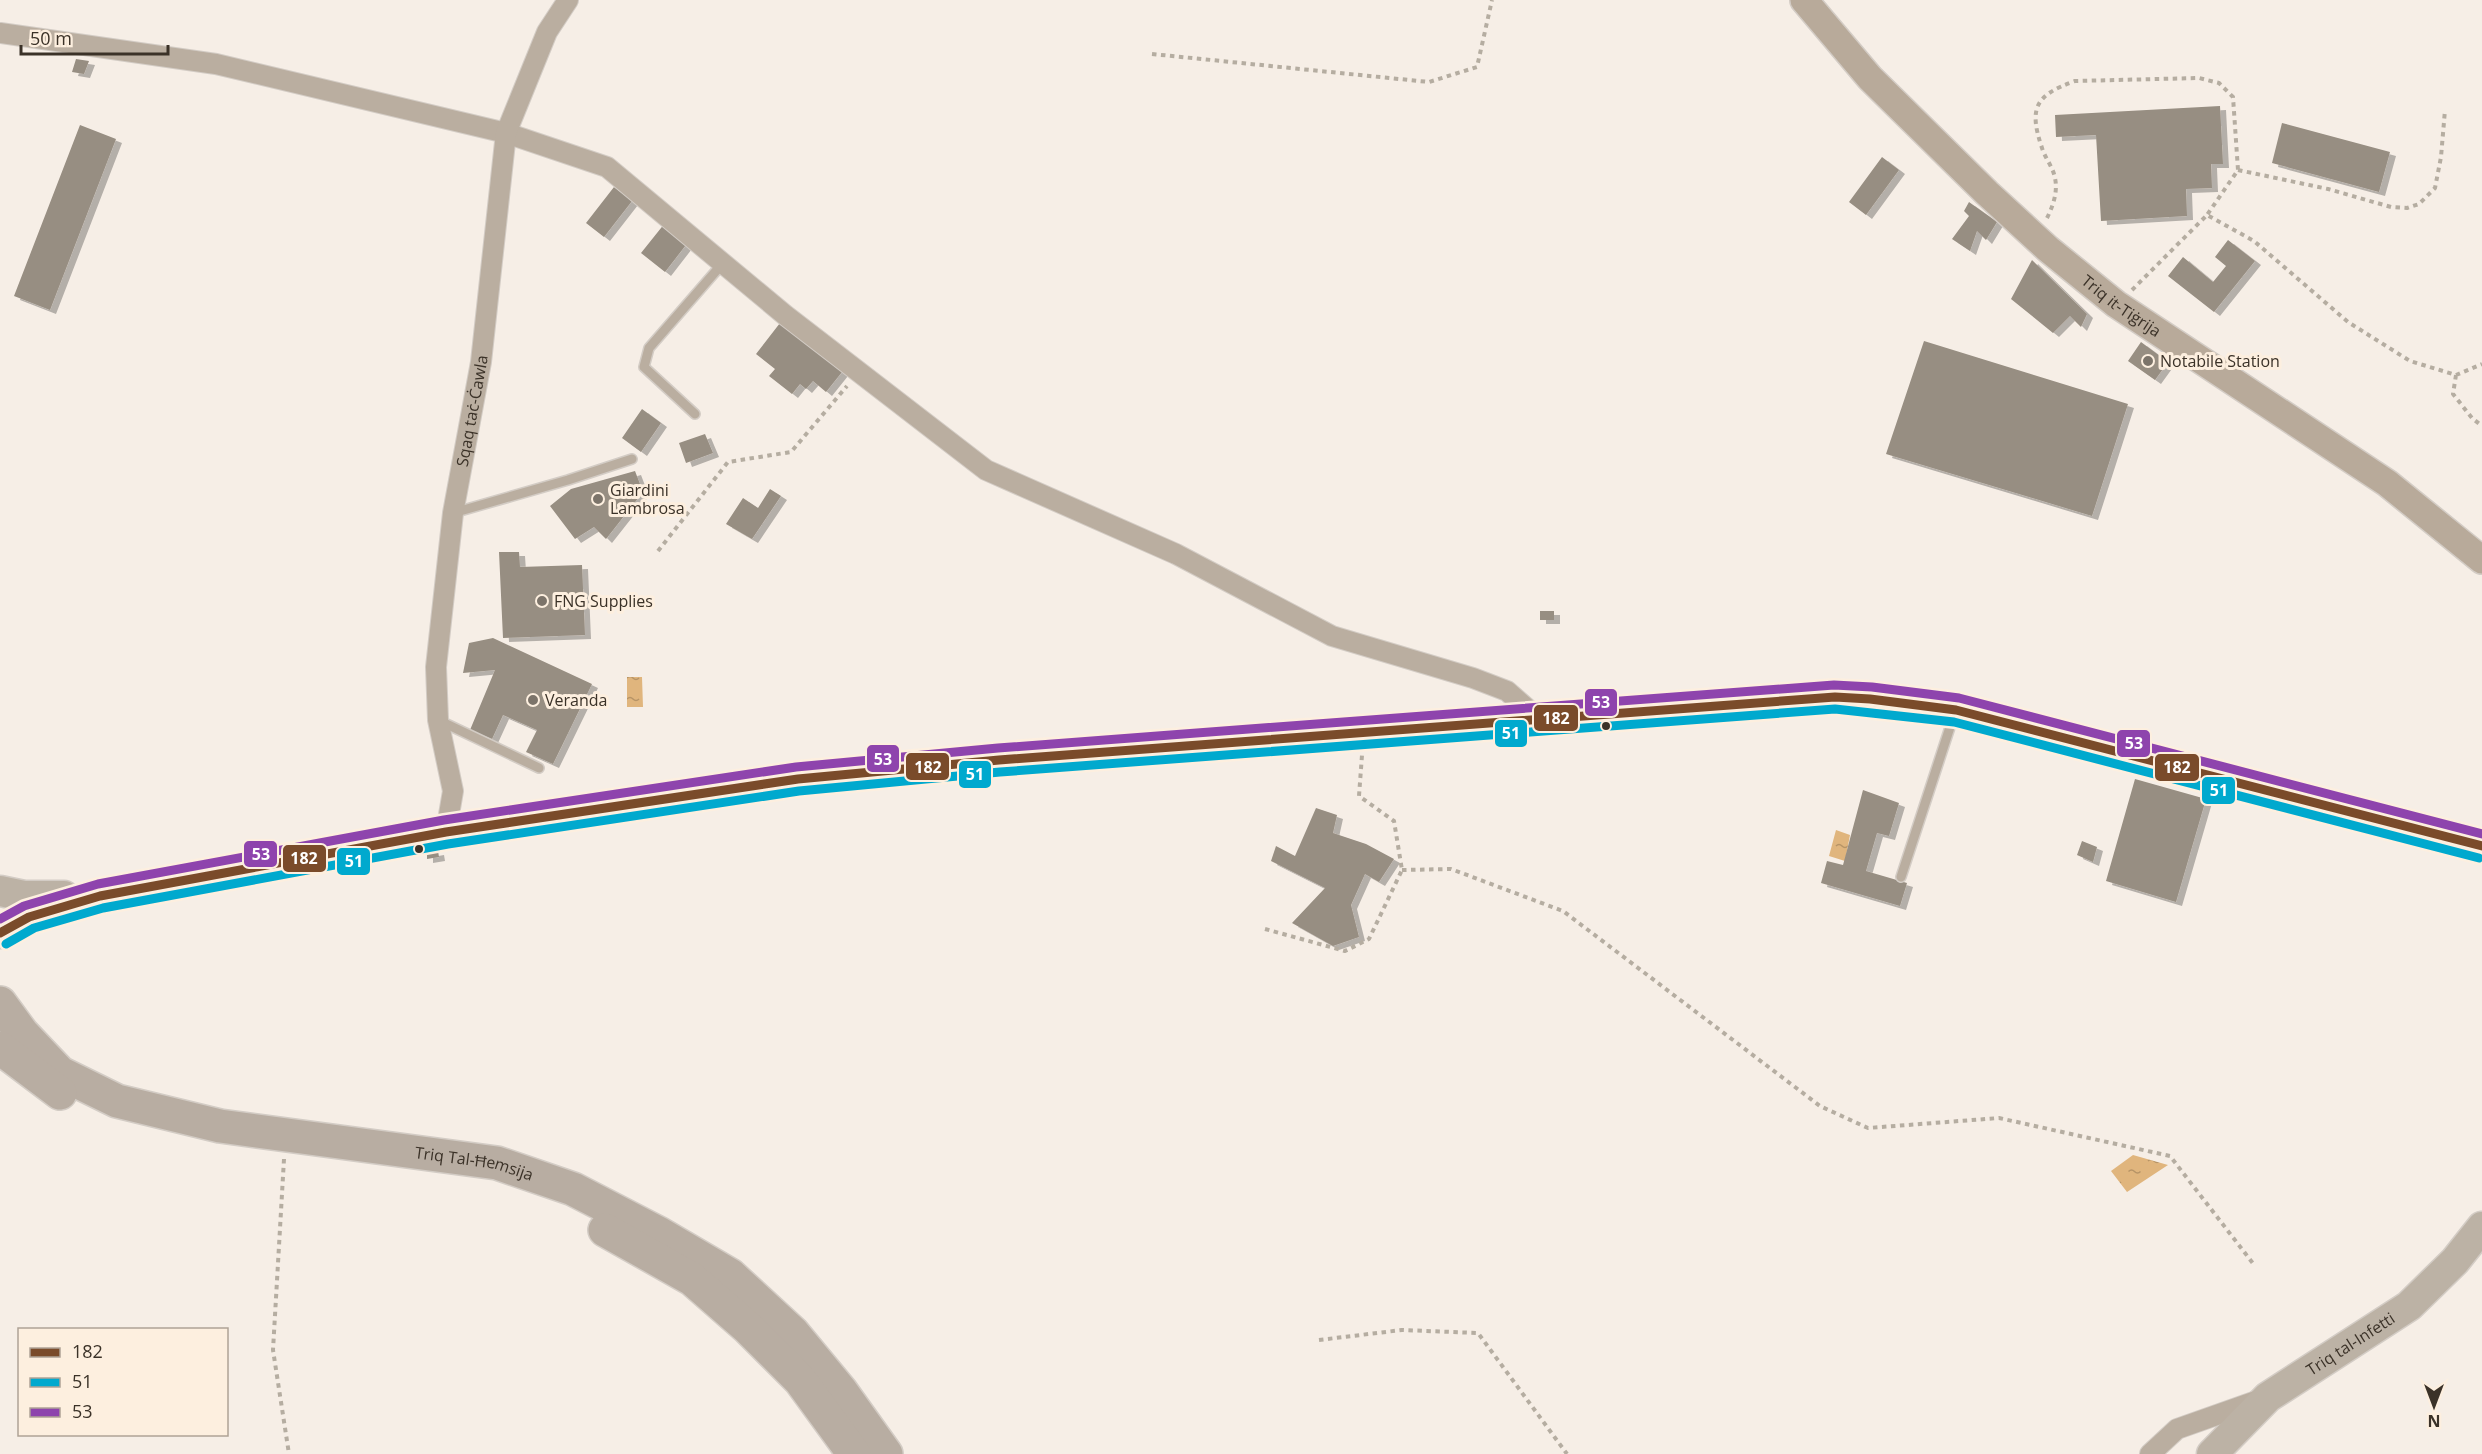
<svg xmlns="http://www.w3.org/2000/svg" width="2482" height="1454" font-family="'Open Sans',sans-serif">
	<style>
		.water { fill: url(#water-ripples) }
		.building { fill: #978e82; filter: url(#shadow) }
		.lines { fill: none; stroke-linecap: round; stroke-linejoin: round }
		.lane-casing { stroke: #d3ccc5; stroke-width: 12 }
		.street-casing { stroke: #d3ccc5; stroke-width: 22 }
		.secondary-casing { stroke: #d3ccc5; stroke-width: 30 }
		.primary-casing { stroke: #d3ccc5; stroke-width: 33 }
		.highway-casing { stroke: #d3ccc5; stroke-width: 36 }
		.path { stroke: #b5ada1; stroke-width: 4; stroke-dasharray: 4.5 4.5; stroke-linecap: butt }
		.lane { stroke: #baaea0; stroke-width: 9 }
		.street { stroke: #baaea0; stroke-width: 20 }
		.secondary { stroke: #b8aa9a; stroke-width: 27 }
		.primary { stroke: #bcb2a5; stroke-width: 30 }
		.highway { stroke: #b8ada2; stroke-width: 33 }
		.bus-1-casing { stroke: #fdefdf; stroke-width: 14 }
		.bus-2-casing { stroke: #fdefdf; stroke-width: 14 }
		.bus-3-casing { stroke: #fdefdf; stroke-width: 14 }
		.bus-1 { stroke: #7a4b2a; stroke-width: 9 }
		.bus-2 { stroke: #00a9ce; stroke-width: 9 }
		.bus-3 { stroke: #8e44ad; stroke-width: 9 }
		.poi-dot { fill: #7c746a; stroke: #fdefdf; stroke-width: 2 }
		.bus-dot { fill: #3b3228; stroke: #fdefdf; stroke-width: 2 }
		.labels { text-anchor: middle; stroke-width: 6; stroke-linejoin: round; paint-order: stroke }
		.street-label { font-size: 16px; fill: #3b3228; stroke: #fdefdf }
		.poi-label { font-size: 16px; fill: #3b3228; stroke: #fdefdf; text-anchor: start }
		.line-badge { stroke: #fdefdf; stroke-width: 2 }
		.badge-label { font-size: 16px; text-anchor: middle; font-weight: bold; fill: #fff }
	</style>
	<defs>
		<pattern id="water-ripples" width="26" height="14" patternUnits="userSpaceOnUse" patternTransform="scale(1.5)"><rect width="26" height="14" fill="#e0b57d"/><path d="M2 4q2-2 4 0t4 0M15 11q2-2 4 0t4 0" fill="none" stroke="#b79466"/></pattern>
		<filter id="shadow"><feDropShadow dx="6" dy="4" stdDeviation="0" flood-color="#0004"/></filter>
	</defs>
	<rect width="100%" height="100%" fill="#f6eee6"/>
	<path class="water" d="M627 677H642L643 707H627Z
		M1836 830 1850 835 1845 861 1829 856Z
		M2133 1155 2168 1165 2127 1192 2111 1171Z"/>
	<path class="building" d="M76 59 89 61 84 74 72 72Z
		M2220 106 2223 164H2211L2212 188 2186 189 2187 216 2101 221 2096 135 2056 137 2055 115Z
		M2282 123 2390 152 2379 192 2272 163Z
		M80 125 116 139 50 310 14 296Z
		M1882 157 1899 170 1866 215 1849 202Z
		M614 187 632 201 604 237 586 223Z
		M1969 202 1997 222 1986 240 1977 231 1970 251 1952 239 1969 216 1964 211Z
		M665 223 689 241 665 272 641 253Z
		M2228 240 2255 261 2214 312 2168 276 2183 257 2213 282 2226 266 2215 257Z
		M2032 260 2087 314 2081 327 2070 316 2053 333 2011 299Z
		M780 323 842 372 826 392 813 381 806 389 800 384 792 394 769 376 775 369 756 354Z
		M1924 341 2128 404 2092 516 1886 454Z
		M2141 342 2168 362 2155 380 2128 361Z
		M642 409 661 423 641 452 622 438Z
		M705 434 713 453 686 463 679 443Z
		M635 471 643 492 606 539 594 527 575 539 550 506 571 489Z
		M770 489 781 496 752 539 726 524 743 498 758 508Z
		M499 552H519L520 567 582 565 585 635 503 638Z
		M1540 611H1554V620H1540Z
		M493 638 592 684 553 764 526 752 537 730 503 715 492 739 470 730 495 670 463 673 469 643Z
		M2135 779 2206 799 2176 902 2106 881Z
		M1863 790 1899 803 1889 836 1877 833 1866 871 1907 883 1900 906 1821 883 1827 861 1843 865Z
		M1316 808 1337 815 1333 833 1366 844 1394 859 1379 882 1365 874 1351 905 1359 937 1333 946 1292 923 1325 888 1271 861 1276 846 1295 856Z
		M2082 841 2097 847 2093 862 2077 855Z
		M438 851 439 857 427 859V853Z"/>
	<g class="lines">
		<g class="lane-casing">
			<path id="lane" d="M695 414 644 367 649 348 723 263
				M453 513 568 480 632 459
				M438 720 539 768
				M1901 877 1954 715"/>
		</g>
		<g class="street-casing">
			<g id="street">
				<path d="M0 33 216 64 506 133 607 167 785 315 986 470 1176 554 1332 636 1473 678 1507 691 1540 720"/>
				<path id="s1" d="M446 832 453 791 438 720 436 667 453 513 481 362 506 133 547 32 568 0"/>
				<path d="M2150 1454 2177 1429 2259 1400"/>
			</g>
		</g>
		<g class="secondary-casing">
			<g id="secondary">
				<path id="s2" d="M1804 0 1870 78 1987 193 2048 249 2116 304 2387 483 2482 560"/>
			</g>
		</g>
		<g class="primary-casing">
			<g id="primary">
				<path d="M0 891 24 896H64"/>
				<path d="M0 933 29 917 100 896 446 832 798 779 999 760 1835 697 1870 699 1956 710 2482 846"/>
				<path id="s3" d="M2212 1454 2268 1397 2409 1306 2455 1261 2482 1227"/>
			</g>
		</g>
		<g class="highway-casing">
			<g id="highway">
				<path id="s4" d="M0 1003 22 1033 60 1073 117 1101 220 1126 497 1163 573 1189 660 1234 730 1275 793 1333 841 1391 886 1454"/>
				<path d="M0 1048 60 1093"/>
				<path d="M605 1230 692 1279 748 1328 800 1380 854 1454"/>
			</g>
		</g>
		<path class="path" d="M1152 54 1429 82 1477 67 1492 0
			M2238 170 2328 189 2391 207 2407 208 2419 204 2435 188 2441 157 2445 110
			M2047 218C2053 206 2058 192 2055 178 2053 167 2045 158 2042 148 2028 107 2036 95 2075 81L2199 78 2219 83 2233 97 2238 170 2207 215
			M2132 290 2207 215 2254 241 2348 322 2410 361 2456 375 2482 364
			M2456 375 2453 394 2472 418 2482 426
			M658 551 728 462 791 452 847 386
			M1402 870 1451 869 1563 911 1820 1106 1868 1128 1999 1118 2170 1156 2255 1266
			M1265 929 1345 951 1369 939 1402 870 1394 821 1359 796 1362 755
			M284 1159 273 1350 289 1454
			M1319 1340 1402 1330 1478 1333 1567 1454"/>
		<use href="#lane" class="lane"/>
		<use href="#street" class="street"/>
		<use href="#secondary" class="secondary"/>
		<use href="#primary" class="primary"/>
		<use href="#highway" class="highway"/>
		<g class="bus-1-casing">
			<path id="bus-1" d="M0 933 29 917 100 896 446 832 798 779 999 760 1835 697 1870 699 1956 710 2482 846"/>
		</g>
		<g class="bus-2-casing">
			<path id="bus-2" d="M6 944 34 928 103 908 448 844 799 791 1000 772 1835 709 1954 722 2479 858"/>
		</g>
		<g class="bus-3-casing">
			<path id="bus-3" d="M0 919 24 906 98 884 444 820 796 767 998 748 1834 685 1872 687 1959 698 2482 834"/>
		</g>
		<use href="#bus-1" class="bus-1"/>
		<use href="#bus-2" class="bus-2"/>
		<use href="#bus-3" class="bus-3"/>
	</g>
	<g class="poi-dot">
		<circle cx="2148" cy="361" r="6"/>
		<circle cx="598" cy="499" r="6"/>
		<circle cx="542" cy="601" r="6"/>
		<circle cx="533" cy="700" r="6"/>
	</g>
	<g class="bus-dot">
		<circle cx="1606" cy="726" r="5"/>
		<circle cx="419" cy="849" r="5"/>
	</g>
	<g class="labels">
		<g class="street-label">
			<text dy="6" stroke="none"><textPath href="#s2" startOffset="442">Triq it-Tiġrija</textPath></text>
			<text dy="6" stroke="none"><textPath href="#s1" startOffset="426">Sqaq taċ-Ċawla</textPath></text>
			<text dy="6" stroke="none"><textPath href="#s4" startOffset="519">Triq Tal-Ħemsija</textPath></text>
			<text dy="6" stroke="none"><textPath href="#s3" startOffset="178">Triq tal-Infetti</textPath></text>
		</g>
		<g class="poi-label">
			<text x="2160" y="367">Notabile Station</text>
			<text x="610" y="496">Giardini<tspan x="610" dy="18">Lambrosa</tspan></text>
			<text x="554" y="607">FNG Supplies</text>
			<text x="545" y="706">Veranda</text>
		</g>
	</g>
	<g class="line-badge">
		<rect x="1584" y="688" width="34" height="29" rx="6" fill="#8e44ad"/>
		<rect x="1533" y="704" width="46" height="28" rx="6" fill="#7a4b2a"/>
		<rect x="1494" y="719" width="34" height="29" rx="6" fill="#00a9ce"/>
		<rect x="2116" y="729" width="35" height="29" rx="6" fill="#8e44ad"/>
		<rect x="866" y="744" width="34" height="29" rx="6" fill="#8e44ad"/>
		<rect x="905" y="752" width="45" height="29" rx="6" fill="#7a4b2a"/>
		<rect x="2154" y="753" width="46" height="29" rx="6" fill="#7a4b2a"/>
		<rect x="958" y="760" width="34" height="29" rx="6" fill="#00a9ce"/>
		<rect x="2201" y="776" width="35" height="29" rx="6" fill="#00a9ce"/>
		<rect x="243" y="840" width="35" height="28" rx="6" fill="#8e44ad"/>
		<rect x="282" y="844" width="45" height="29" rx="6" fill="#7a4b2a"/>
		<rect x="336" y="847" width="35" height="29" rx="6" fill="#00a9ce"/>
	</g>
	<g class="badge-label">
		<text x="1601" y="708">53</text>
		<text x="1556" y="724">182</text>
		<text x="1511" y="739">51</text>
		<text x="2134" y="749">53</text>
		<text x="883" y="765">53</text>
		<text x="928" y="773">182</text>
		<text x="2177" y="773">182</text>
		<text x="975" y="780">51</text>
		<text x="2219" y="796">51</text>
		<text x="261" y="860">53</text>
		<text x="304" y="864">182</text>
		<text x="354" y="867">51</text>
	</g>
	<rect x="18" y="1328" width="210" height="108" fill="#fdefdf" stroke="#afa396" stroke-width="1.5"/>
	<rect x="30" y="1348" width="30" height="9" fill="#7a4b2a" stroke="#afa396" stroke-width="1.5"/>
	<text x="72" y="1358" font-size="18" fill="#3b3228">182</text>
	<rect x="30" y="1378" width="30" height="9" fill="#00a9ce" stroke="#afa396" stroke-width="1.5"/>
	<text x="72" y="1388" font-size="18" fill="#3b3228">51</text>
	<rect x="30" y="1408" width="30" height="9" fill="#8e44ad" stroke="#afa396" stroke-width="1.5"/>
	<text x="72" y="1418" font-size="18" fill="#3b3228">53</text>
	<g transform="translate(2434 1406) rotate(180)" stroke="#fdefdf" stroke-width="4.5" paint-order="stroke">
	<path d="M0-4.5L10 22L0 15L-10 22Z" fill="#3b3228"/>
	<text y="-9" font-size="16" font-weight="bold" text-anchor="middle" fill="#3b3228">N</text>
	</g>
	<path d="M21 45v9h147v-9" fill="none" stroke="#3b3228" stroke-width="3"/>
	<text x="30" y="45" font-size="18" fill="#3b3228" stroke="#fdefdf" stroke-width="4.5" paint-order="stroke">50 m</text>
</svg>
